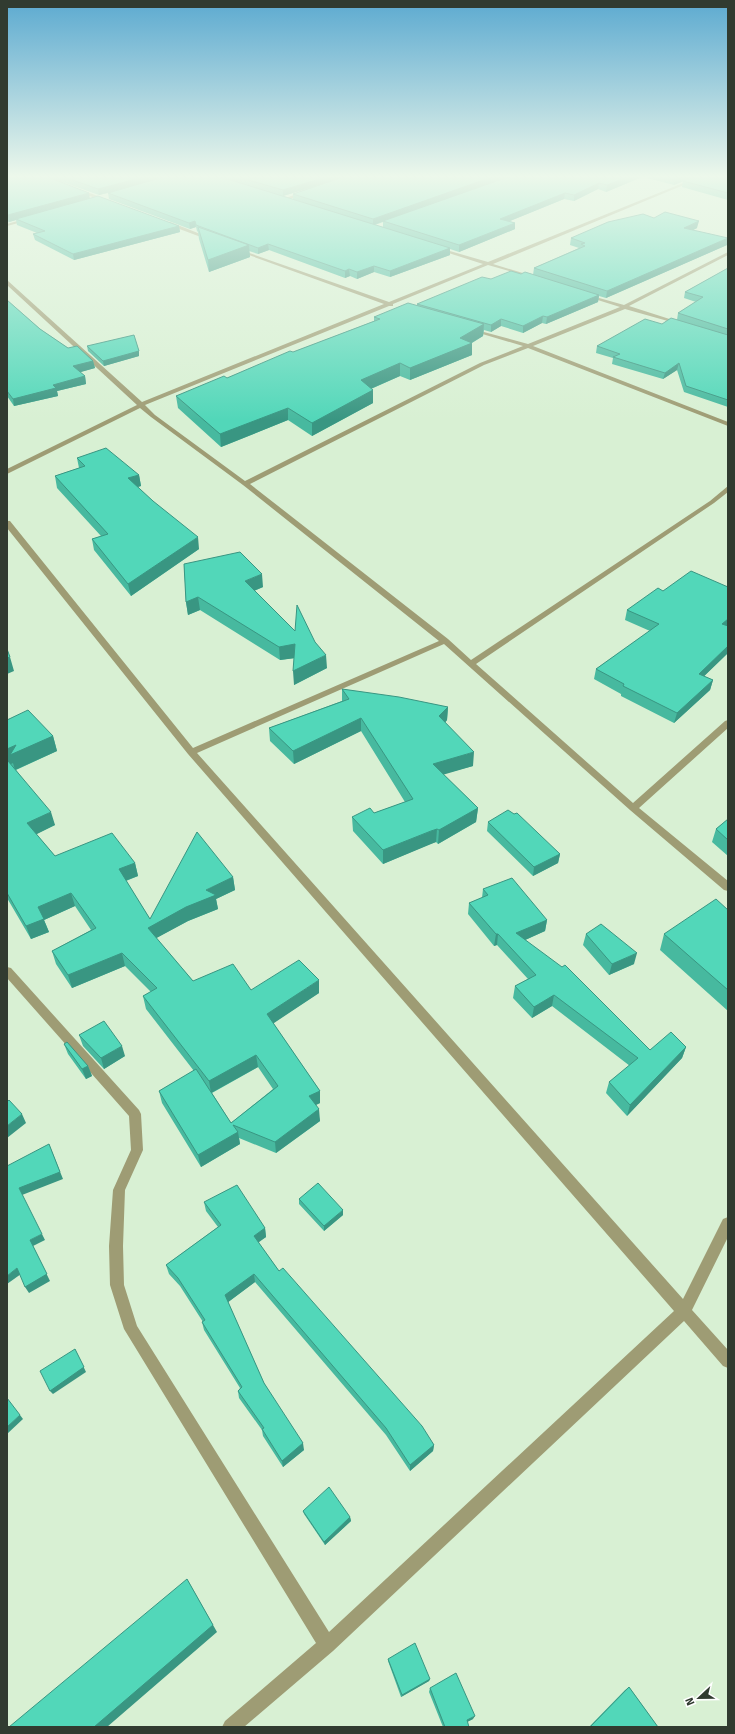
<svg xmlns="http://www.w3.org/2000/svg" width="735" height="1734" font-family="'Fira Sans',sans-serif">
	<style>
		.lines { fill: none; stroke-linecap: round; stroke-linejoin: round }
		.minor { fill: #9e9c74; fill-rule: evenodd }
		.wall { fill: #47b99f; fill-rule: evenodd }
		.shaded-wall { fill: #399682 }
		.building { fill: #52d7b9; stroke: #399682 }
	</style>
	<rect width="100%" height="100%" fill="#d8f0d3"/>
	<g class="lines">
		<path class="minor" d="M698 177H703L493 264 526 274V276L488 265 393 304V306H389L145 405 155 415 245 481 480 363 523 346 469 330V328L528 344 620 307 585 296V294L624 305 728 252V255L629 306 682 323V325L625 309 533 346 728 422V426L528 348 484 365 250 484 448 639 471 660 710 501 728 486V492L714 503 476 664 633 803 725 721 728 720V728L639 808 728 881V891L724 890 630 810 444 644 197 753 683 1299 723 1219 728 1217V1237L692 1310 728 1350V1368L723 1366 684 1321 333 1651 244 1727H222L225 1721 316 1643 124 1329 110 1285 109 1246 113 1190 131 1150 129 1116 7 978V967L11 968 139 1110 141 1114 143 1150 125 1190 123 1246 124 1285 137 1326 329 1632 674 1311 188 754 7 528V521H10L193 748 439 641 243 485 151 417 140 408 7 474V469L137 405 7 285V280L142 402 384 304 235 250V248L389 302 483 264 436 249V247L488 262Z
			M75 189H79L111 201 107 202 75 191Z
			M304 191 308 192 285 201 281 200Z
			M28 218 30 220 7 226V224Z
			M166 222H170L213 239 209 240 166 224Z"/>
	</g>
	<path class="wall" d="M7 177 90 198 179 226 180 232 74 260 35 240 33 234 37 233 17 225 16 220 9 222 7 221Z
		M48 177H642L606 192 598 189 574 201 564 199 510 221 515 223V229L459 252 450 249V255L390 277 374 272 357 279 350 276 345 278 269 250 258 254 249 251 250 257 209 272 199 239 198 232 197 231 196 227 190 229 109 199 108 193 99 195ZM309 188 293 194V199L283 196ZM383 222V227L375 225Z
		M647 177H728V200L682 187 683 181 674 185 647 178Z
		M654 218 697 228 693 230 727 245 606 298 599 296 598 302 546 324 542 323 523 333 501 326 491 332 484 330 483 336 472 343V355L410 380 400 376 371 389 373 390V403L312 436 288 420 221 447 178 408 176 396 227 378 374 321V317L417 305V304L491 279 521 274 533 275 534 268 579 248 570 245 571 238Z
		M728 268V407L684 392 677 370 663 379 612 364 613 358 596 353 597 346 662 324 677 320 678 313 696 302 684 298 685 292Z
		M7 300 40 329 68 348 93 361 95 368 80 372 85 376 86 384 57 391 58 396 14 406 7 396Z
		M87 346 139 351V356L104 366 88 351Z
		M77 458 139 475 141 486 138 487 199 549 131 596 94 550 92 539 101 536 57 488 55 476 79 468Z
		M184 564 263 587 254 591 327 668 294 685V658L280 660 200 610 188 615 186 602Z
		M728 587V653L704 676 713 680 710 690 674 723 621 696V694L594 679 596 669 650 631 625 620 627 610 663 591Z
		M342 689 448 707 447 720 445 723 473 766 443 774 478 808 476 822 438 844 436 842 430 844 383 864 353 831 352 817 374 813 405 802 361 731 294 764 270 741 269 728 342 701Z
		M7 720 53 736 57 751 16 770 55 825 36 834 55 856 135 863 138 876 126 881 150 919 233 877 235 890 216 899 218 909 188 921 156 938 193 981 251 990 319 993 273 1023 320 1091V1103L316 1105 320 1121 276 1153 239 1138 240 1144 201 1167 162 1103 159 1091 194 1071 146 1009 143 996 151 992 125 966 72 988 56 964 52 951 91 930 75 906 44 920 49 932 31 939 7 898ZM258 1067 273 1089 231 1123 212 1093Z
		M728 819V856L712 842 716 829Z
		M488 822 560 854 558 863 533 876 487 831Z
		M483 889 547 920 545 931 525 940 650 1050 686 1047 682 1058 627 1116 606 1093 609 1082 630 1066 552 1006 532 1018 513 998 515 986 528 979 497 945 494 946 468 914 469 903 482 898Z
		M728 910V1011L660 950 664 934Z
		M586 934 634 964 609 975 583 945Z
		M79 1035 125 1056 104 1069 83 1046Z
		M64 1044 88 1066 92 1076 86 1079 68 1054Z
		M299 1199 343 1215 324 1231 299 1204Z
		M204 1202 265 1228 266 1237 258 1242 279 1271 434 1445 433 1451 410 1471 386 1435 255 1282 228 1302 264 1383 304 1450 283 1467 263 1436 262 1430 239 1398 238 1391 240 1388 204 1330 202 1322H203L180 1286 169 1274 166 1265 218 1227 206 1211Z
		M303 1511 350 1517 351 1521 325 1545 304 1514Z
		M388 1659 430 1679 429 1681 401 1697 388 1661Z
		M629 1687 658 1727H589L625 1690Z
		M430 1688 473 1719 467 1722 469 1727H443L429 1692Z"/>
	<path class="shaded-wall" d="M144 177H167L99 195 98 189Z
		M326 177H345L283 196V190Z
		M492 177H509L373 225V219Z
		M628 177H642L606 192 607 185Z
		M680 177H694L674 185 675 179Z
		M599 183 598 189 574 201V195Z
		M89 193 90 199 16 219V220L9 222 8 215Z
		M565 193 564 199 500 225V219Z
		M195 221 196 227 190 229 189 223Z
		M699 221 697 228 683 235 684 228Z
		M515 223V229L459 252V245Z
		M179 226 180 232 74 260 73 254Z
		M728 238 727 245 606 298 607 291Z
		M268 244 269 250 258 254V248Z
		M249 245 250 257 209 272 208 260Z
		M450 248V255L390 277V271Z
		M374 266V272L357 279V272Z
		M349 269 350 276 345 278V271Z
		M599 295 598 302 546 324 547 317Z
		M543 316 542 323 523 333V326Z
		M501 319V326L491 332V325Z
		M484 324 483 336 468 345 472 343V355L410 380V368L460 338Z
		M139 351V356L104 366 103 361Z
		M93 361 95 368 74 374 73 366Z
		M400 363V376L361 393V380Z
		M679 363 677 370 663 379 665 373Z
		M85 376 86 384 57 391 58 396 14 406 13 399 53 385Z
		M373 390V403L312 436V423Z
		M288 408V420L221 447 220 434Z
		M139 475 141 486 130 489 128 478Z
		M198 537 199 549 131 596 128 584Z
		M262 574 263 587 246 594 245 581Z
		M198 597 200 610 188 615 186 602Z
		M728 619V627L722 624Z
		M295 644 296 658 280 660 279 647Z
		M728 646V653L696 684 699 674Z
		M326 655 327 668 294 685 293 671Z
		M10 657 14 671 7 674V658Z
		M713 680 710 690 674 723 677 713Z
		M448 707 447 720 438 730 439 716Z
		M361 718V731L294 764 293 751Z
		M53 736 57 751 15 770 13 763 7 766V749L16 745Z
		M474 752 473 766 432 778 433 764Z
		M478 808 476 822 438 844 439 830Z
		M51 812 55 825 31 837 27 823Z
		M437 829 436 842 383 864V850Z
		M560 854 558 863 533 876 534 867Z
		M135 863 138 876 122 882 119 869Z
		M233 877 235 890 216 899 218 909 188 921 151 941 148 928 206 890Z
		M71 893 75 906 44 920 49 932 31 939 26 926 38 907Z
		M547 920 545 931 514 945 516 933Z
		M496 934H498L497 945 494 946Z
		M122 953 125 966 72 988 68 975Z
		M637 953 634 964 609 975 612 964Z
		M319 980V993L268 1027 267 1014Z
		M554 995 552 1006 532 1018 534 1007Z
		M122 1046 125 1056 104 1069 101 1058Z
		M686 1047 682 1058 627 1116 630 1105Z
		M256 1055 258 1067 211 1093 209 1081Z
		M88 1066 92 1076 86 1079 82 1069Z
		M320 1091V1103L309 1108V1096Z
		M319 1109 320 1121 276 1153 275 1142Z
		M22 1114 26 1123 7 1138V1126Z
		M238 1132 240 1144 201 1167 198 1155Z
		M49 1144 63 1179 22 1195 19 1188Z
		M343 1210V1215L324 1231V1226Z
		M265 1228 266 1237 255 1245 254 1236Z
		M42 1234 45 1240 33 1246 50 1281 29 1293 25 1287 30 1240Z
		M17 1268 21 1274 7 1284V1276Z
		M254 1274 255 1282 227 1303 225 1295Z
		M75 1349 86 1372 53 1394 50 1391Z
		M20 1415 23 1419 7 1434V1427Z
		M303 1443 304 1450 283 1467 282 1461Z
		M434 1445 433 1451 410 1471V1465Z
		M350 1517 351 1521 325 1545 324 1542Z
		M187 1579 217 1632 107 1727H94Z
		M430 1679 429 1681 401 1697 402 1695Z
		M475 1716 473 1719 465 1723 467 1720Z"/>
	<path class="building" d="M7 177H48L89 193 8 215H7Z
		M64 177H144L98 189Z
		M163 177H221L450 248 390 271 374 266 357 272 349 269 345 271 268 244 258 248 196 225 195 221 189 223 108 193Z
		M238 177H326L283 190Z
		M343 177H492L373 219 293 194Z
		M508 177H628L607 185 599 183 574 195 565 193 500 219 515 223 459 245 383 221Z
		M667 177H680L675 179Z
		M694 177H728V193L683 181Z
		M98 196 179 226 73 254 33 234 45 231 16 219Z
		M665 212 699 221 684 228 728 238 607 291 534 268 585 246 581 244 585 243 571 238 608 222 643 214 654 218Z
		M198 227 249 245 208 260Z
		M728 268V329L678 313 703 297 685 292Z
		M511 271 521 274 525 272 599 295 547 317 543 316 523 326 501 319 491 325 417 304 482 277 491 279Z
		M7 300 40 329 68 348 77 346 93 361 73 366 85 376 53 385 56 388 13 399 7 391Z
		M408 303 484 324 460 338 472 343 410 368 400 363 361 380 373 390 312 423 288 408 220 434 176 396 224 376 227 378 290 351 293 352 380 319 374 317Z
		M671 318 728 335V400L686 386 679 363 665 373 613 357 620 354 597 346 645 319 662 324Z
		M134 335 139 351 103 361 87 346Z
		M106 448 139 475 128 478 153 501 198 537 128 584 92 539 108 534 55 476 85 466 77 458Z
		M240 552 262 574 245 581 295 631 297 605 315 642 326 655 293 671 295 644 279 647 198 597 186 602 184 564Z
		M691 571 728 587V619L722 624 728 626V646L699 674 713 680 677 713 623 686 624 684 596 669 659 624 627 610 658 588 663 591Z
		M7 649 10 657 7 658Z
		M342 689 399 697 448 707 439 716 474 752 433 764 478 808 439 830 437 829 431 831 383 850 352 817 370 808 374 813 413 799 361 718 293 751 269 728 349 699Z
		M28 710 53 736 10 755 16 745 7 749V720Z
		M8 761 51 812 27 823 55 856 112 833 135 863 119 869 150 919 197 832 233 877 206 890 216 895 186 907 148 928 193 981 233 964 251 990 299 960 319 980 267 1014 320 1091 309 1096 319 1109 275 1142 233 1125 238 1132 198 1155 159 1091 196 1069 231 1123 278 1086 256 1055 209 1081 143 996 157 988 122 953 68 975 52 951 96 928 71 893 38 907 44 919 26 926 7 893V763Z
		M508 810 514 814 517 813 560 854 534 867 488 822Z
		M728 819V840L716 829Z
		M512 878 547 920 516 933 562 967 565 965 650 1050 671 1032 686 1047 630 1105 609 1082 638 1058 554 995 534 1007 515 986 536 975 498 934H496L469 903 488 895 483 889Z
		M716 899 728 910V990L664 934Z
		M601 924 637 953 612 964 586 934Z
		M104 1021 122 1046 101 1058 79 1035Z
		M67 1042 88 1066 82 1069 64 1044Z
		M9 1100 22 1114 7 1126V1102Z
		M49 1144 60 1172 19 1188 42 1234 30 1240 47 1274 25 1287 17 1268 7 1276V1166Z
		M318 1183 343 1210 324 1226 299 1199Z
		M237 1185 265 1228 254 1236 279 1271 283 1268 422 1426 434 1445 410 1465 386 1428 254 1274 225 1295 264 1383 303 1443 282 1461 262 1429 264 1428 238 1391 242 1387 202 1322 205 1320 178 1278 166 1265 221 1225 204 1202Z
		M75 1349 84 1367 50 1391 40 1371Z
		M7 1398 20 1415 7 1427Z
		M329 1487 350 1517 324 1542 303 1511Z
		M187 1579 213 1625 94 1727H9Z
		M415 1643 430 1679 402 1695 388 1659Z
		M456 1673 475 1716 467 1720 469 1727H445L430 1688Z
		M629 1687 658 1727H590Z"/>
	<linearGradient id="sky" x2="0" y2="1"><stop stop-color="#5caad0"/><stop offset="0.42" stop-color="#edf8eb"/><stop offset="1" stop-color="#edf8eb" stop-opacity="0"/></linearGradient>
	<rect width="735" height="420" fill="url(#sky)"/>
	<rect width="735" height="1734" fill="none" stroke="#313b30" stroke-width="16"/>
	<g transform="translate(699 1698) rotate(248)" stroke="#ffffff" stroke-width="3" paint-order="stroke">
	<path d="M0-3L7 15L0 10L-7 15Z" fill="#313b30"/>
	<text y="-6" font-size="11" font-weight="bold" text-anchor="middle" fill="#313b30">N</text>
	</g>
</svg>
